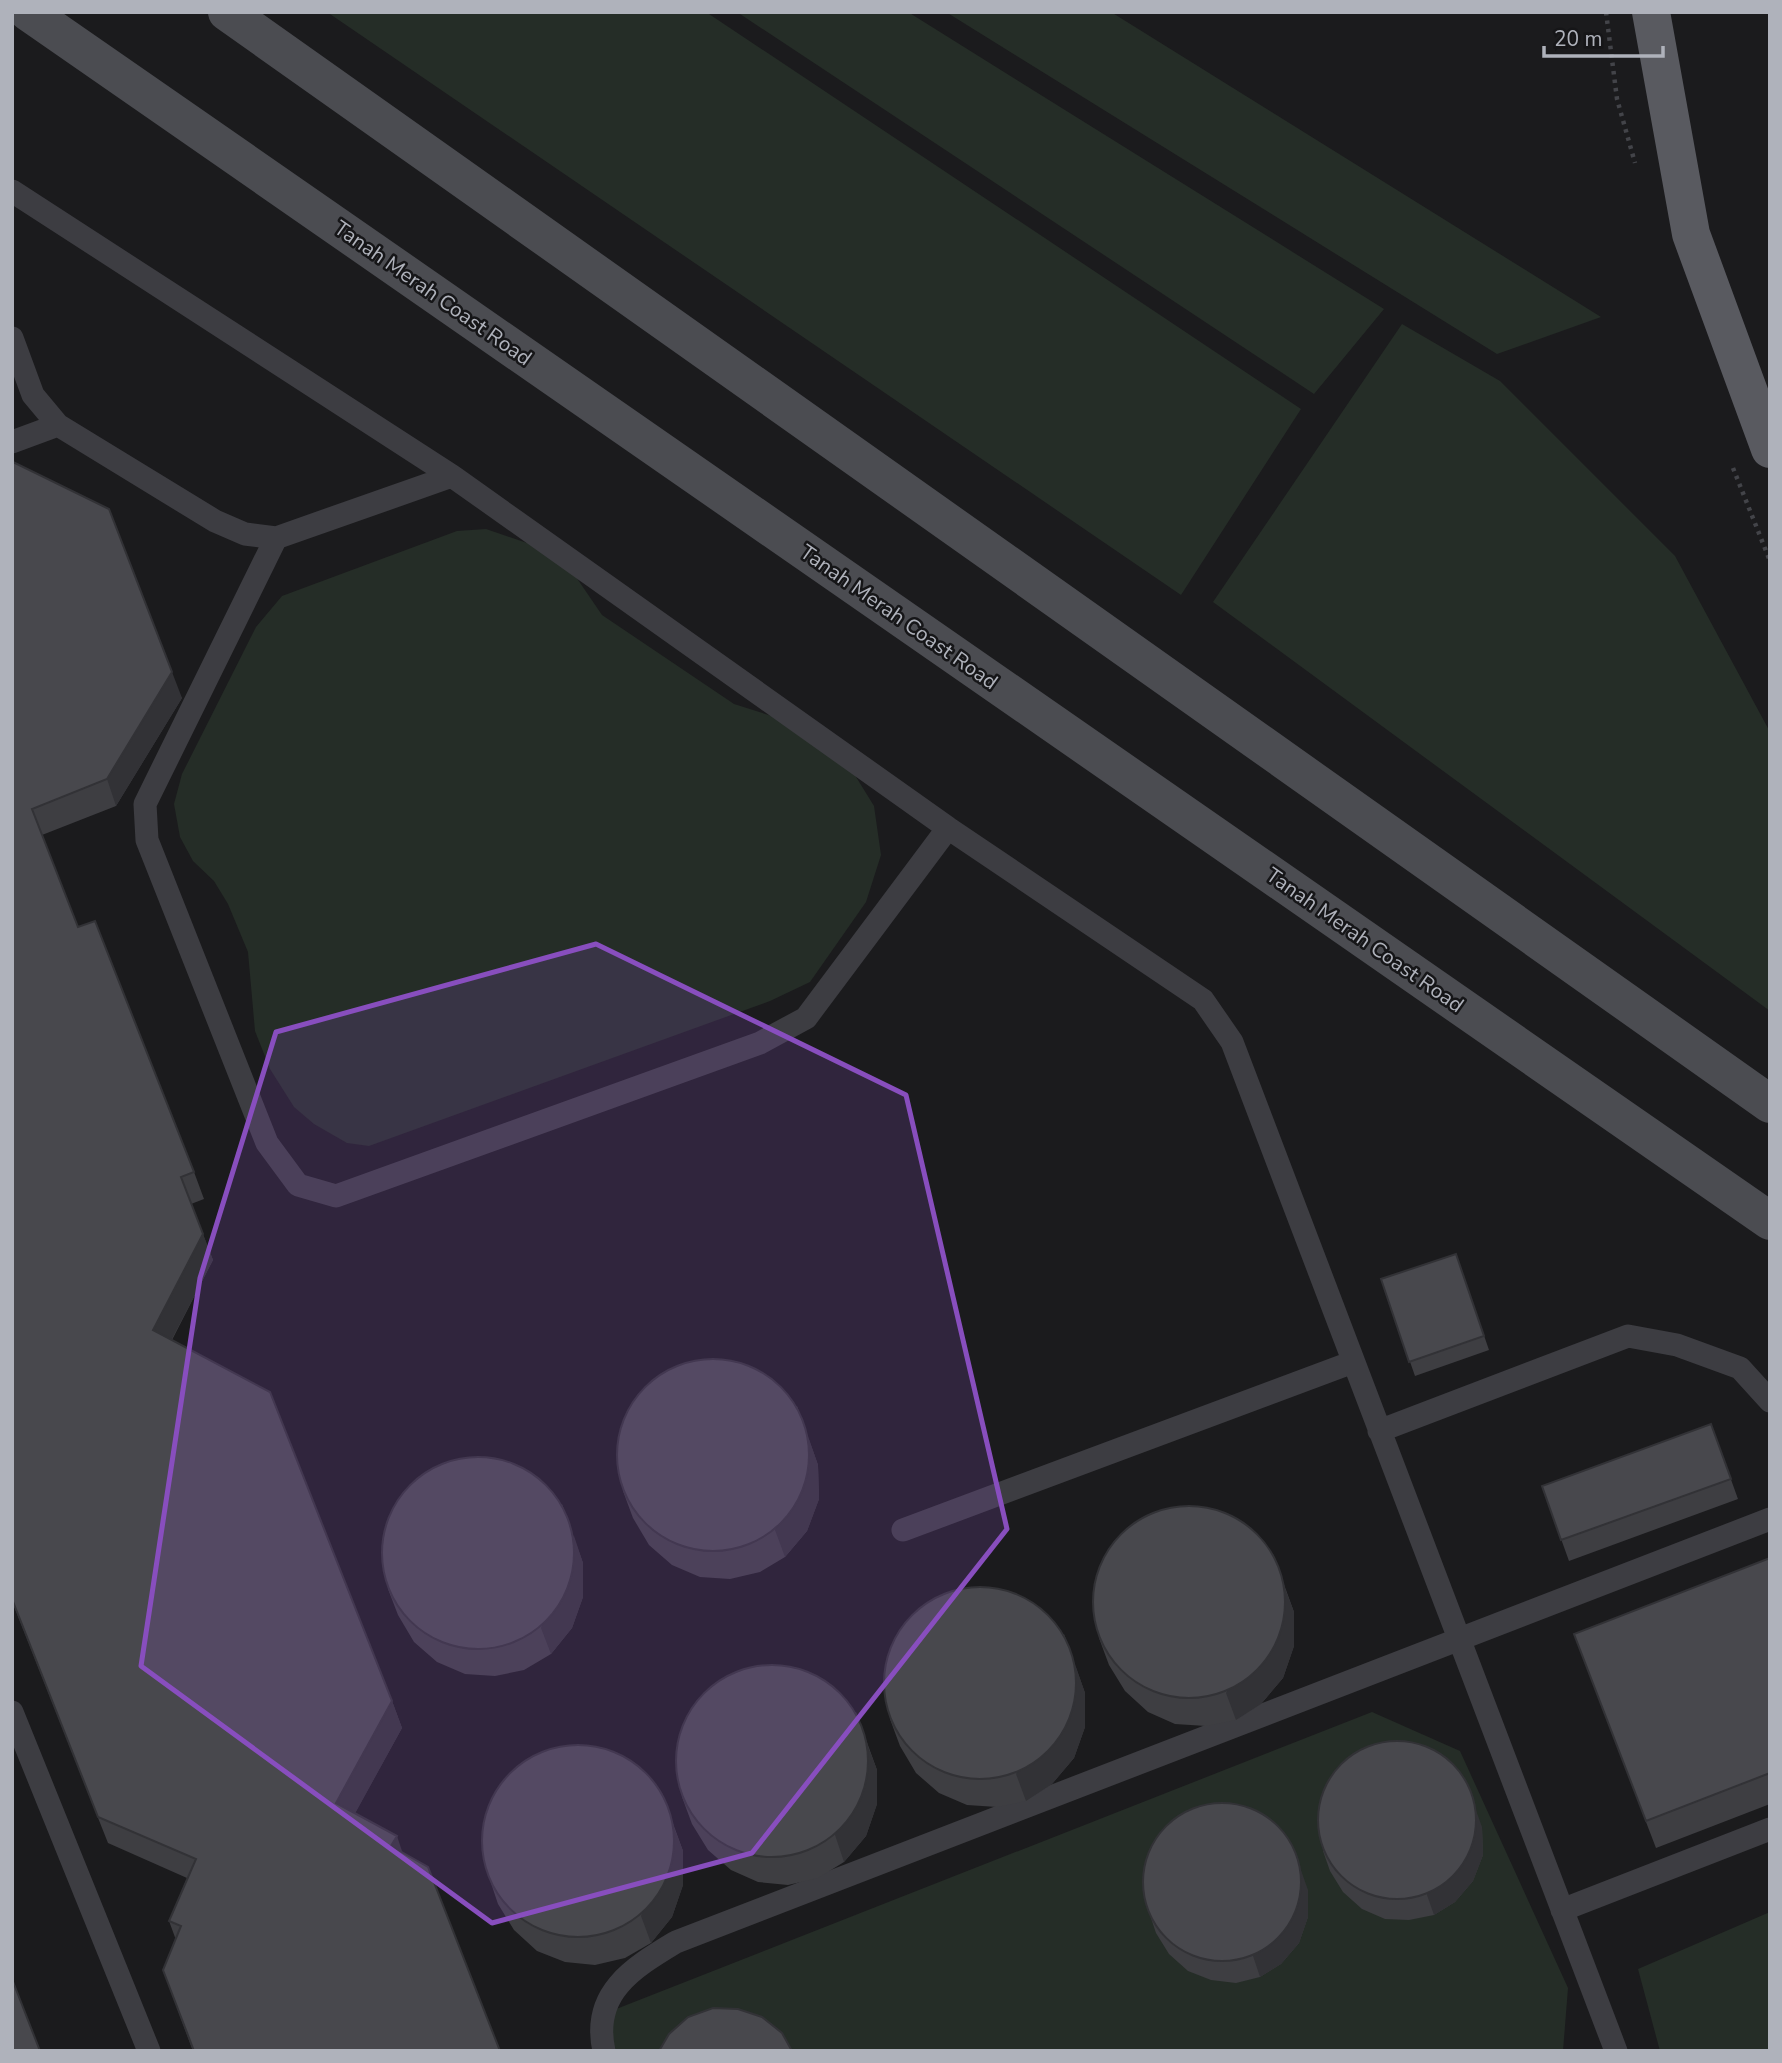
<svg xmlns="http://www.w3.org/2000/svg" width="1782" height="2063" font-family="'Nunito Sans',sans-serif">
	<style>
		.green { fill: #252d27 }
		.lines { fill: none; stroke-linecap: round; stroke-linejoin: round }
		.path { stroke: #434449; stroke-width: 4.5; stroke-dasharray: 3.5 5; stroke-linecap: butt }
		.lane { stroke: #3d3d42; stroke-width: 23 }
		.secondary { stroke: #4b4c51; stroke-width: 38 }
		.primary { stroke: #595a60; stroke-width: 38 }
		.wall { fill: #3e3e42 }
		.shaded-wall { fill: #323236 }
		.building { fill: #48484d; stroke: #323236; stroke-width: 2 }
		.marked { fill: #884ebe; fill-opacity: 0.2; stroke: #884ebe; stroke-width: 5; stroke-linejoin: round }
		.labels { text-anchor: middle; stroke-width: 5; stroke-linejoin: round; paint-order: stroke }
		.street-label { font-size: 21px; fill: #afb2bb; stroke: #161618 }
	</style>
	<rect width="100%" height="100%" fill="#1b1b1d"/>
	<path class="green" d="M327 12H706L1301 409 1181 595Z
		M737 12H908L1384 309 1314 394Z
		M946 12H1111L1601 317 1497 354Z
		M1402 324 1500 381 1675 556 1770 732V1011L1213 602Z
		M486 529 530 544 574 574 602 615 734 704 778 718 853 772 874 806 881 855 866 902 810 982 770 1001 369 1146 347 1143 314 1124 294 1107 270 1069 255 1031 248 952 228 904 214 881 193 861 180 837 174 804 182 774 256 627 282 596 457 531Z
		M1372 1712 1460 1751 1568 1988 1563 2051H613L601 2015Z
		M1770 1912V2051H1660L1638 1969Z"/>
	<g class="lines">
		<path class="path" d="M1606 12 1617 99 1635 163
			M1733 468 1770 561"/>
		<path class="lane" d="M12 191 452 476 948 828 1203 1000 1232 1042 1616 2051
			M12 338 33 395 58 425 215 521 245 534 276 538 452 476
			M12 442 58 425
			M276 538 145 804 147 840 267 1143 298 1185 336 1196 760 1043 806 1018 948 828
			M1379 1431 1628 1336 1677 1345 1740 1368 1770 1401
			M903 1530 1353 1362
			M12 1712 149 2051
			M1562 1910 1770 1829
			M604 2051C591 1993 633 1968 676 1942L1770 1519"/>
		<path class="secondary" d="M28 12 1770 1221
			M227 12 1770 1104"/>
		<path class="primary" d="M1651 12 1691 234 1770 449"/>
	</g>
	<path class="wall" d="M12 463 182 698 116 806 42 835 78 927 194 1172 204 1199 191 1204 213 1260 172 1340 392 1701 402 1728 355 1813 402 1852 500 2051H193L163 1970 176 1940 169 1921 187 1878 108 1843 12 1601Z
		M1456 1254 1489 1350 1415 1376 1381 1279Z
		M797 1406 818 1465 819 1499 807 1531 785 1557 760 1572 730 1579 700 1577 672 1565 649 1545 633 1518 623 1491Z
		M1711 1424 1738 1499 1569 1561 1542 1486Z
		M562 1504 583 1563V1597L572 1628 551 1654 524 1670 495 1676 465 1674 437 1662 414 1642 398 1615 388 1589Z
		M1273 1554 1294 1612V1646L1283 1678 1261 1704 1236 1720 1206 1726 1175 1724 1148 1712 1125 1691 1109 1665 1099 1638Z
		M1770 1558V1804L1656 1848 1574 1634Z
		M1064 1634 1085 1693V1727L1074 1758 1052 1784 1026 1801 997 1807 967 1805 939 1793 916 1773 900 1746 890 1719Z
		M856 1712 877 1770V1804L866 1836 844 1862 818 1878 788 1885 758 1882 731 1870 708 1850 692 1824 682 1797Z
		M662 1793 683 1851V1885L672 1917 651 1943 625 1958 595 1965 565 1962 537 1951 514 1930 498 1904 489 1877Z
		M1482 1827 1483 1855 1473 1881 1455 1902 1434 1915 1409 1920 1385 1919 1362 1909 1343 1892 1330 1871 1323 1851Z
		M1308 1890V1917L1299 1943 1281 1964 1260 1977 1236 1983 1211 1980 1188 1971 1169 1954 1156 1933 1149 1912Z"/>
	<path class="shaded-wall" d="M172 672 182 698 116 806 107 779Z
		M203 1234 213 1260 163 1356 153 1330Z
		M809 1439 818 1465 819 1499 807 1531 785 1557 775 1530Z
		M574 1536 583 1563V1597L572 1628 551 1654 541 1628Z
		M1284 1586 1294 1612V1646L1283 1678 1261 1704 1236 1720 1226 1693Z
		M1076 1667 1085 1693V1727L1074 1758 1052 1784 1026 1801 1016 1774Z
		M392 1701 402 1728 346 1830 336 1803Z
		M867 1744 877 1770V1804L866 1836 844 1862 835 1835Z
		M1465 1780 1482 1827 1483 1855 1473 1881 1455 1902 1434 1915 1427 1895Z
		M673 1825 683 1851V1885L672 1917 651 1943 641 1916Z
		M397 1836 406 1863 391 1846Z
		M1291 1842 1308 1890V1917L1299 1943 1281 1964 1260 1977 1253 1956Z"/>
	<path class="building" d="M13 462 109 509 172 672 107 779 32 809 78 927 95 921 194 1172 181 1177 203 1234 153 1330 270 1392 392 1701 336 1803 397 1836 391 1846 428 1867 500 2051H194L163 1970 181 1926 169 1921 196 1859 98 1817 12 1599V463Z
		M1456 1254 1484 1336 1409 1362 1381 1279Z
		M617 1455a96 96 0 1 1 192 0a96 96 0 1 1-192 0Z
		M1711 1424 1731 1479 1561 1540 1542 1486Z
		M382 1553a96 96 0 1 1 192 0a96 96 0 1 1-192 0Z
		M1093 1602a96 96 0 1 1 192 0a96 96 0 1 1-192 0Z
		M1770 1558V1773L1646 1821 1574 1634Z
		M884 1683a96 96 0 1 1 192 0a96 96 0 1 1-192 0Z
		M676 1761a96 96 0 1 1 192 0a96 96 0 1 1-192 0Z
		M1318 1820a79 79 0 1 1 158 0a79 79 0 1 1-158 0Z
		M482 1841a96 96 0 1 1 192 0a96 96 0 1 1-192 0Z
		M1143 1882a79 79 0 1 1 158 0a79 79 0 1 1-158 0Z
		M12 1979 40 2051H12Z
		M713 2008 738 2009 762 2017 782 2033 792 2051H659L669 2034 688 2017Z"/>
	<path class="marked" d="M596 944 906 1095 1007 1529 752 1853 492 1923 141 1666 200 1278 276 1032Z"/>
	<g class="labels">
		<g class="street-label">
			<text transform="translate(433 293) rotate(35)" y="7">Tanah Merah Coast Road</text>
			<text transform="translate(899 617) rotate(35)" y="7">Tanah Merah Coast Road</text>
			<text transform="translate(1365 940) rotate(35)" y="7">Tanah Merah Coast Road</text>
		</g>
	</g>
	<rect width="1782" height="2063" fill="none" stroke="#afb2bb" stroke-width="28"/>
	<path d="M1544 46v10h119v-10" fill="none" stroke="#afb2bb" stroke-width="3.5"/>
	<text x="1554" y="46" font-size="21" fill="#afb2bb" stroke="#161618" stroke-width="5" paint-order="stroke">20 m</text>
</svg>
